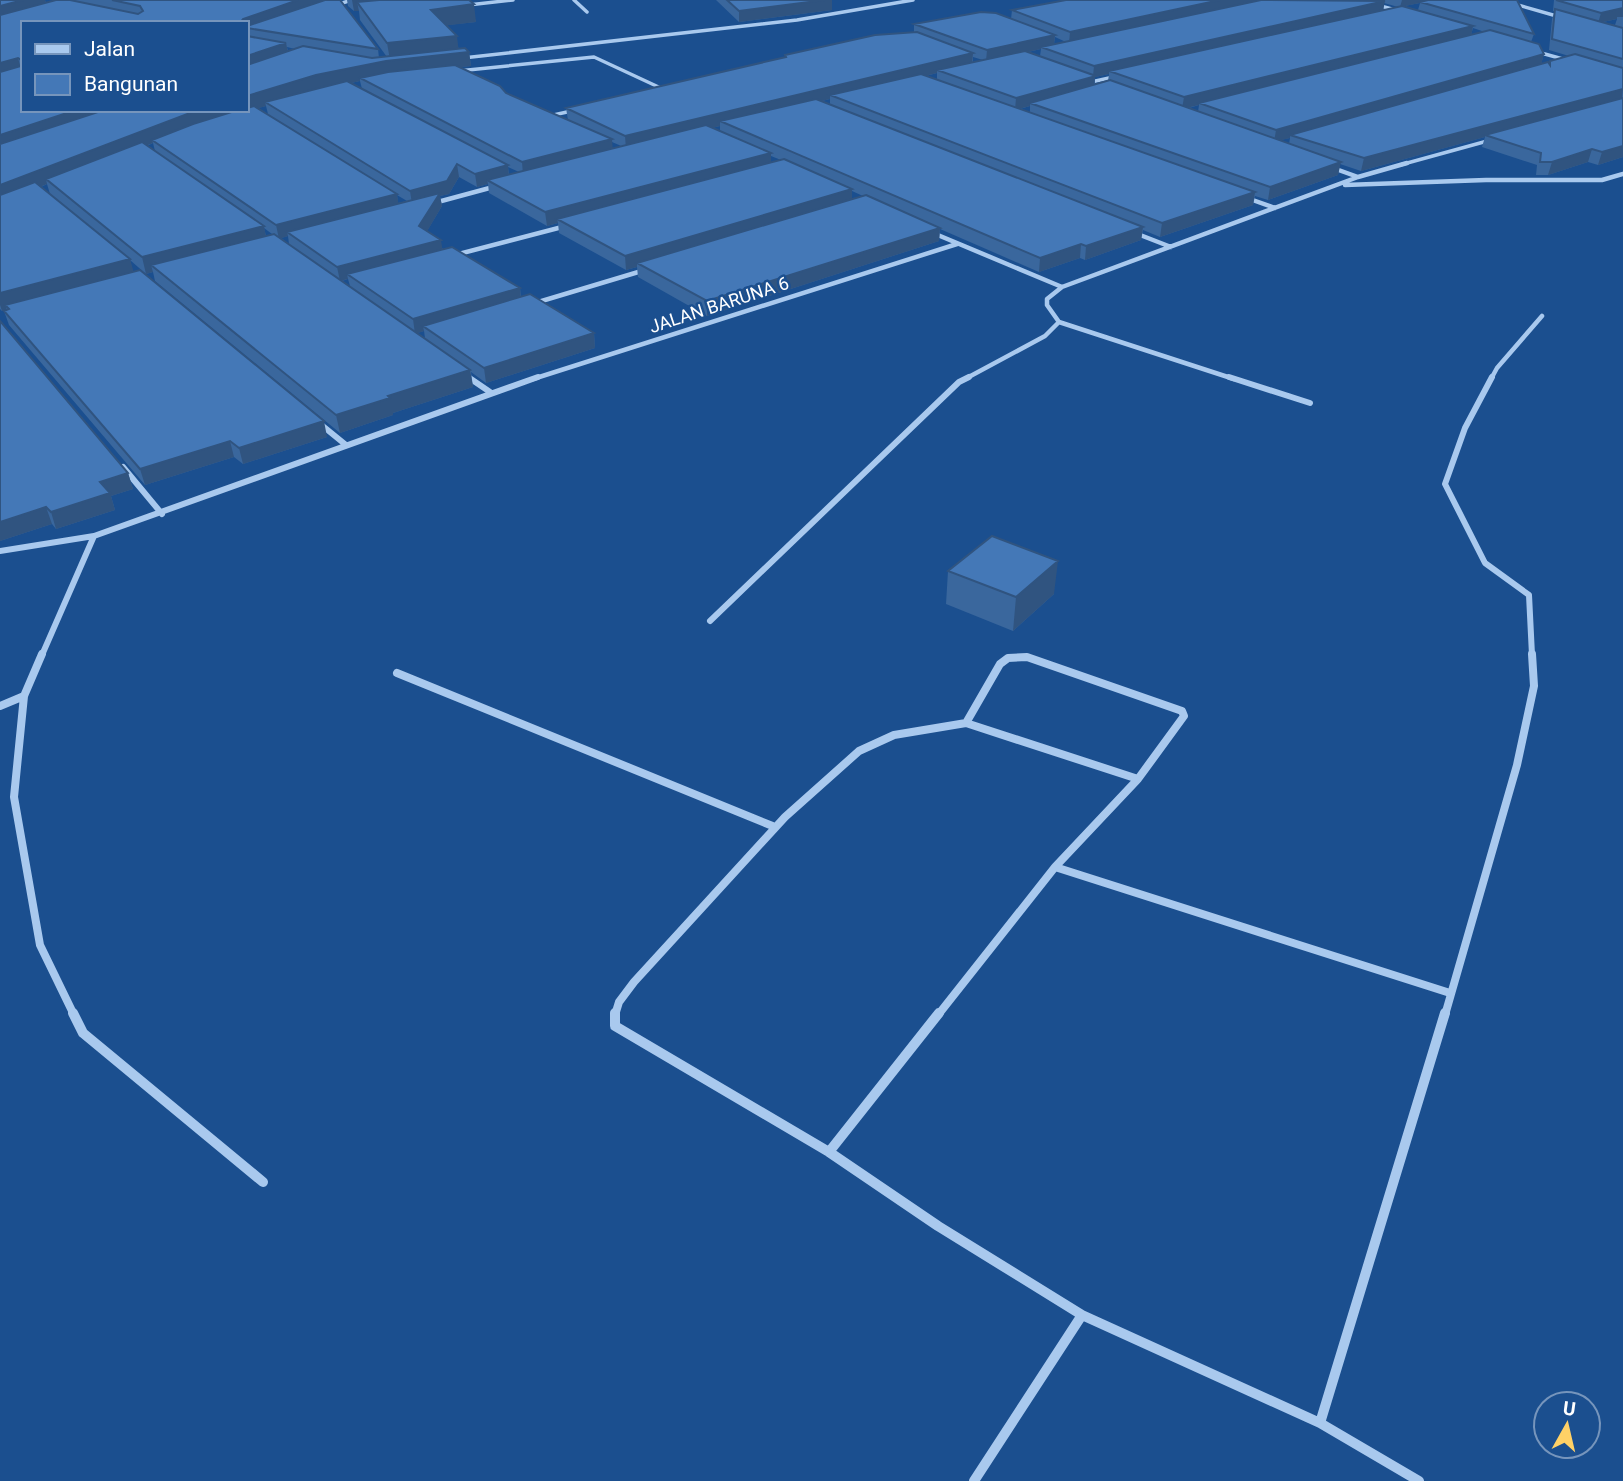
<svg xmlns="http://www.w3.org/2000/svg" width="1623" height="1481" font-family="Roboto,sans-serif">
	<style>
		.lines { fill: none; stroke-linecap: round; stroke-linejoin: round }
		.street-far4 { stroke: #a9c9ee; stroke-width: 3.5 }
		.street-far3 { stroke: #a9c9ee; stroke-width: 4.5 }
		.street-far2 { stroke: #a9c9ee; stroke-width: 6 }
		.street-far1 { stroke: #a9c9ee; stroke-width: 8 }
		.street { stroke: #a9c9ee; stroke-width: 10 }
		.wall { fill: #3a679d; fill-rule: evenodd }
		.shaded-wall { fill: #305480 }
		.building { fill: #4478b7; stroke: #305480; stroke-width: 2 }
		.labels { text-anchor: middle; stroke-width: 5; stroke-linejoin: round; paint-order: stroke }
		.far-street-label { font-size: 18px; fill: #fff; stroke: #1b4f8f }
	</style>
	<rect width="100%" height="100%" fill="#1b4f8f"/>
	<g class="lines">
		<path class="street-far4" d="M574 0 587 12
			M1359 0 1399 11
			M1511 3 1560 17
			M468 5 513 0
			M334 6 351 0
			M1534 51 1570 61
			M463 58 797 20 913 0
			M458 71 594 57 665 90
			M1091 82 1118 76
			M549 116 576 110
			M1400 165 1491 140"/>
		<path class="street-far3" d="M1358 177 1407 163
			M1345 185 1486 180H1602L1623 174
			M1247 198 1275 208
			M434 203 497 186
			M933 233 1062 287 1358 177 1333 168
			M1135 233 1171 247
			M455 255 566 226
			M535 303 645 270
			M1059 322 1234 379
			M464 374 471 379
			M533 379 957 244
			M965 379 1045 336 1059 322 1047 305V299L1062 287
			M1491 379 1497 368 1542 316"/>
		<path class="street-far2" d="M468 377 490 392
			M1229 377 1310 403
			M1492 377 1465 428 1445 484 1485 563 1529 595 1532 655
			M319 423 346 445
			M123 467 162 514
			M0 551 94 536 538 377
			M710 621 959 382 969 377
			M42 655 94 536"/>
		<path class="street-far1" d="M42 654 24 696 14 797 40 945 74 1015
			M397 673 775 827
			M0 706 24 696
			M1055 867 1450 993
			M615 1015 619 1002 634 982 785 817 859 751 894 735 966 723 1138 779
			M938 1015 1055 867 1138 779 1184 716 1182 711 1027 657 1008 658 1000 664 966 723
			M1445 1015 1517 765 1534 686 1532 654"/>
		<path class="street" d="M73 1013 83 1033 263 1182
			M615 1013V1026L829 1152
			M939 1013 829 1152 938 1226 1082 1315
			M1320 1423 1445 1013
			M974 1481 1082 1315 1320 1423 1419 1481"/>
	</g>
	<path class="wall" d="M0 0H45L46 3 55 0H54H340L378 49 379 58 387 57 360 20 359 11H354L348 6 347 0H469L476 22 447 25 459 49 469 52 471 66 460 67 506 93 568 120 566 108 785 57V55L914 33V24L1011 19 1012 10 1066 0H1517L1534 34 1531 42 1544 54 1541 64H1549L1569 56 1549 50 1552 19 1555 11H1553L1554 0H1623V157L1598 165 1588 162 1548 175H1536L1537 165 1482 147 1485 137 1361 171 1340 164 1338 175 1268 200 1255 196 1253 205 1160 237 1143 230 1141 240 1085 260 1080 258 1039 272 940 229 939 241 707 316 638 277 637 267 626 270 559 233 558 223 547 226 489 193 488 184 477 187 459 177 449 194 440 196 442 206 427 231 443 249 520 288 521 297 594 333 595 348 486 383 471 372 473 387 393 413V415L340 433 155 281 153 272 146 274 130 260 133 272 327 437 243 464 234 457 145 485 9 325 4 311H2L0 309ZM1384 3 1398 7 1383 10ZM1420 3 1418 10 1404 6ZM1617 19 1615 25 1603 22ZM247 23V110H23ZM1473 28 1485 32 1471 35ZM1055 37 1066 42 1054 44ZM287 47 295 49 288 51ZM1041 49 1040 56 1028 52ZM973 57 983 60 973 62ZM937 73V79L926 76ZM1109 74 1108 81 1095 85V77ZM360 81 362 89 351 83ZM830 99V104L822 101ZM1199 105 1198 112 1188 108H1189ZM266 106 268 114 258 108ZM1030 106V112L1020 109ZM720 126V131L712 128ZM1290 138 1289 144 1280 140ZM612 142 619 145 621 146 612 149ZM153 143 155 151 147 146ZM771 156 781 160 771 163ZM508 167 519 172 509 175ZM47 184 50 194 41 187ZM852 191 863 196 852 199ZM397 195 407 201 398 203ZM264 228 272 234 266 236ZM288 236 289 244 281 238ZM348 279 350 286 342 281ZM424 331 425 338 417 333Z
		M716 0H832V10L739 22Z
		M0 321 128 473 133 489 111 496 115 510 56 529 52 524 0 541Z
		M948 571 1054 594 1013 631 946 604Z"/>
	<path class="shaded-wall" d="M23 0H45L47 7 0 20V6Z
		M298 0H338L247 28V23H240L243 19Z
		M352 0H451L357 2 359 11H354Z
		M825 0H832V10L739 22V11Z
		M1220 0H1266L1069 43 1070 32Z
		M1402 0H1433L1420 2V3L1400 7Z
		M1385 1 1383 11 1109 71V74L1095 77 1094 87 1030 103V106L1015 110 1016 98 1093 76 1094 66Z
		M474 4 476 22 434 27 431 10Z
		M1623 8V17H1617V19L1598 23 1601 13Z
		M1473 26 1471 37 1199 103V105L1182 109 1184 97Z
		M1055 35 1054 46 1041 47V49L986 61 987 50Z
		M457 36 459 53 469 52 471 66 360 78V81L265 102 266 106 152 140 153 143 51 183 46 179 47 184 0 203V185L189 113 198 110H247V96L316 75 390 60 387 43Z
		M286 43 289 57 247 71V56Z
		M973 53 972 65 937 70V73L837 98 830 95V99L726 124 720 121V126L626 149 625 136Z
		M1544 54 1541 65 1290 135V138L1274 142 1276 130Z
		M18 58 22 72 0 79V63Z
		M1623 89 1622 100 1485 135V137L1361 171 1364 158Z
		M76 110H125L0 152V135Z
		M612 139 613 152 523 175 522 162Z
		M1623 146V157L1598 165 1602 152Z
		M1592 149 1588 162 1548 175 1552 162Z
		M771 153V166L557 219 558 223 547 226 545 212Z
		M1341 162 1338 175 1268 200 1270 187Z
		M457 164 459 177 449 194 440 196 442 206 422 240 412 204 410 191Z
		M508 165 509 178 487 180 488 184 477 187 475 174Z
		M852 189V202L637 263V267L626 270 625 256Z
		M1255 192 1253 205 1160 237 1162 223Z
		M397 194 399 207 287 232 288 236 279 239 276 225Z
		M264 226 267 242 151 265 153 272 146 274 142 257Z
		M1143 227 1141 240 1085 260 1086 246Z
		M940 228 939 241 707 316V301Z
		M441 240 443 253 347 274 348 279 340 281 337 267Z
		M1081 244 1080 258 1039 272 1040 258Z
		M130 259 135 277 5 305 7 310 2 311 0 305V293Z
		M520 288 521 302 423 326 424 331 415 334 413 319Z
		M594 333 595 348 486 383 484 368Z
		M470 370 473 387 393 413V415L340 433 336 415 388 396Z
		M324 421 327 437 243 464 239 448Z
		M230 441 234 457 145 485 140 469Z
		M128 473 133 489 111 496 115 510 56 529 51 512 100 482Z
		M46 507 52 524 0 541V522Z
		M1058 561 1054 594 1013 631 1016 597Z"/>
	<path class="building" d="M0 0H23L0 6Z
		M56 0H70L138 14 143 11 140 6 112 0H298L243 19 240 23H23V61L18 58 0 63V15Z
		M325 0H340L378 49 247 28V26Z
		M379 0H469L474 4 431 10 457 36 387 43 357 2Z
		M727 0H825L739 11Z
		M1066 0H1220L1070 32 1012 10Z
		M1261 0 1385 1 1094 66 1041 47Z
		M1428 0H1517L1534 34 1420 2Z
		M1556 0H1623V8L1601 13Z
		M1402 6 1473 26 1184 97 1109 71Z
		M1555 9 1623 28V59L1552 39Z
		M981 12 996 13 1055 35 987 50 914 24Z
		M1490 30 1539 44 1544 54 1276 130 1199 103Z
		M917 32 973 53 625 136 566 108 786 57 785 55 875 35Z
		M247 36 286 43 247 56Z
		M303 46 372 58 465 48 469 52 386 61 316 75 247 96V65Z
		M1025 51 1096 76 1016 98 937 70Z
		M1575 54 1623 68V89L1364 158 1290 135 1548 62 1550 65V61Z
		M23 62V110H76L0 135V72L21 66Z
		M455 65 500 86 506 93 612 139 522 162 360 78 388 72Z
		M921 74 1255 192 1162 223 830 95Z
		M1110 80 1341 162 1270 187 1030 103Z
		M347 81 508 165 475 174 457 164 447 181 410 191 265 102Z
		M1623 98V146L1602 152 1592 149 1552 162H1540L1541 153 1485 135Z
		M816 99 1143 227 1086 246 1081 244 1040 258 720 121Z
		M254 106 397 194 276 225 152 140 193 124 238 110H247V108Z
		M104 110H198L0 185V144Z
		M706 125 771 153 545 212 487 180Z
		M142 142 264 226 142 257 46 179Z
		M784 159 852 189 625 256 557 219Z
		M35 182 130 259 0 293V195Z
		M440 193 419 226 441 240 337 267 287 232Z
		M866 195 940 228 707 301 637 263Z
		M274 234 470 370 388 396 390 398 336 415 151 265Z
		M452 247 520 288 413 319 347 274Z
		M140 270 324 421 239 448 230 441 140 469 4 311 9 309 5 305Z
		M530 294 594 333 484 368 423 326Z
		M0 321 128 473 100 482 110 493 51 512 46 507 0 522Z
		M992 536 1058 561 1016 597 948 571Z"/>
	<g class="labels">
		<g class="far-street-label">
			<text transform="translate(719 305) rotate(-18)" y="6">JALAN BARUNA 6</text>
		</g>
	</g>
	<rect x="21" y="21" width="228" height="91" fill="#1b4f8f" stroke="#7695bc" stroke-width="2"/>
	<rect x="35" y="44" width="35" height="10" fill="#a9c9ee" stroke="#7695bc" stroke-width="2"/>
	<text x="84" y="56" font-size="21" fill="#ffffff">Jalan</text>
	<rect x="35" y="74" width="35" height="21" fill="#4478b7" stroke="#7695bc" stroke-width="2"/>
	<text x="84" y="91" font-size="21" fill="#ffffff">Bangunan</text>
	<g transform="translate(1567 1425) rotate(8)"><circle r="33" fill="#1b4f8f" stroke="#7695bc" stroke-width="2"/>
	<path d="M0-5L12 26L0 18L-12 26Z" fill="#ffd166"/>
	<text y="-10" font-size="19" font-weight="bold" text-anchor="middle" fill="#ffffff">U</text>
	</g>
</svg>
